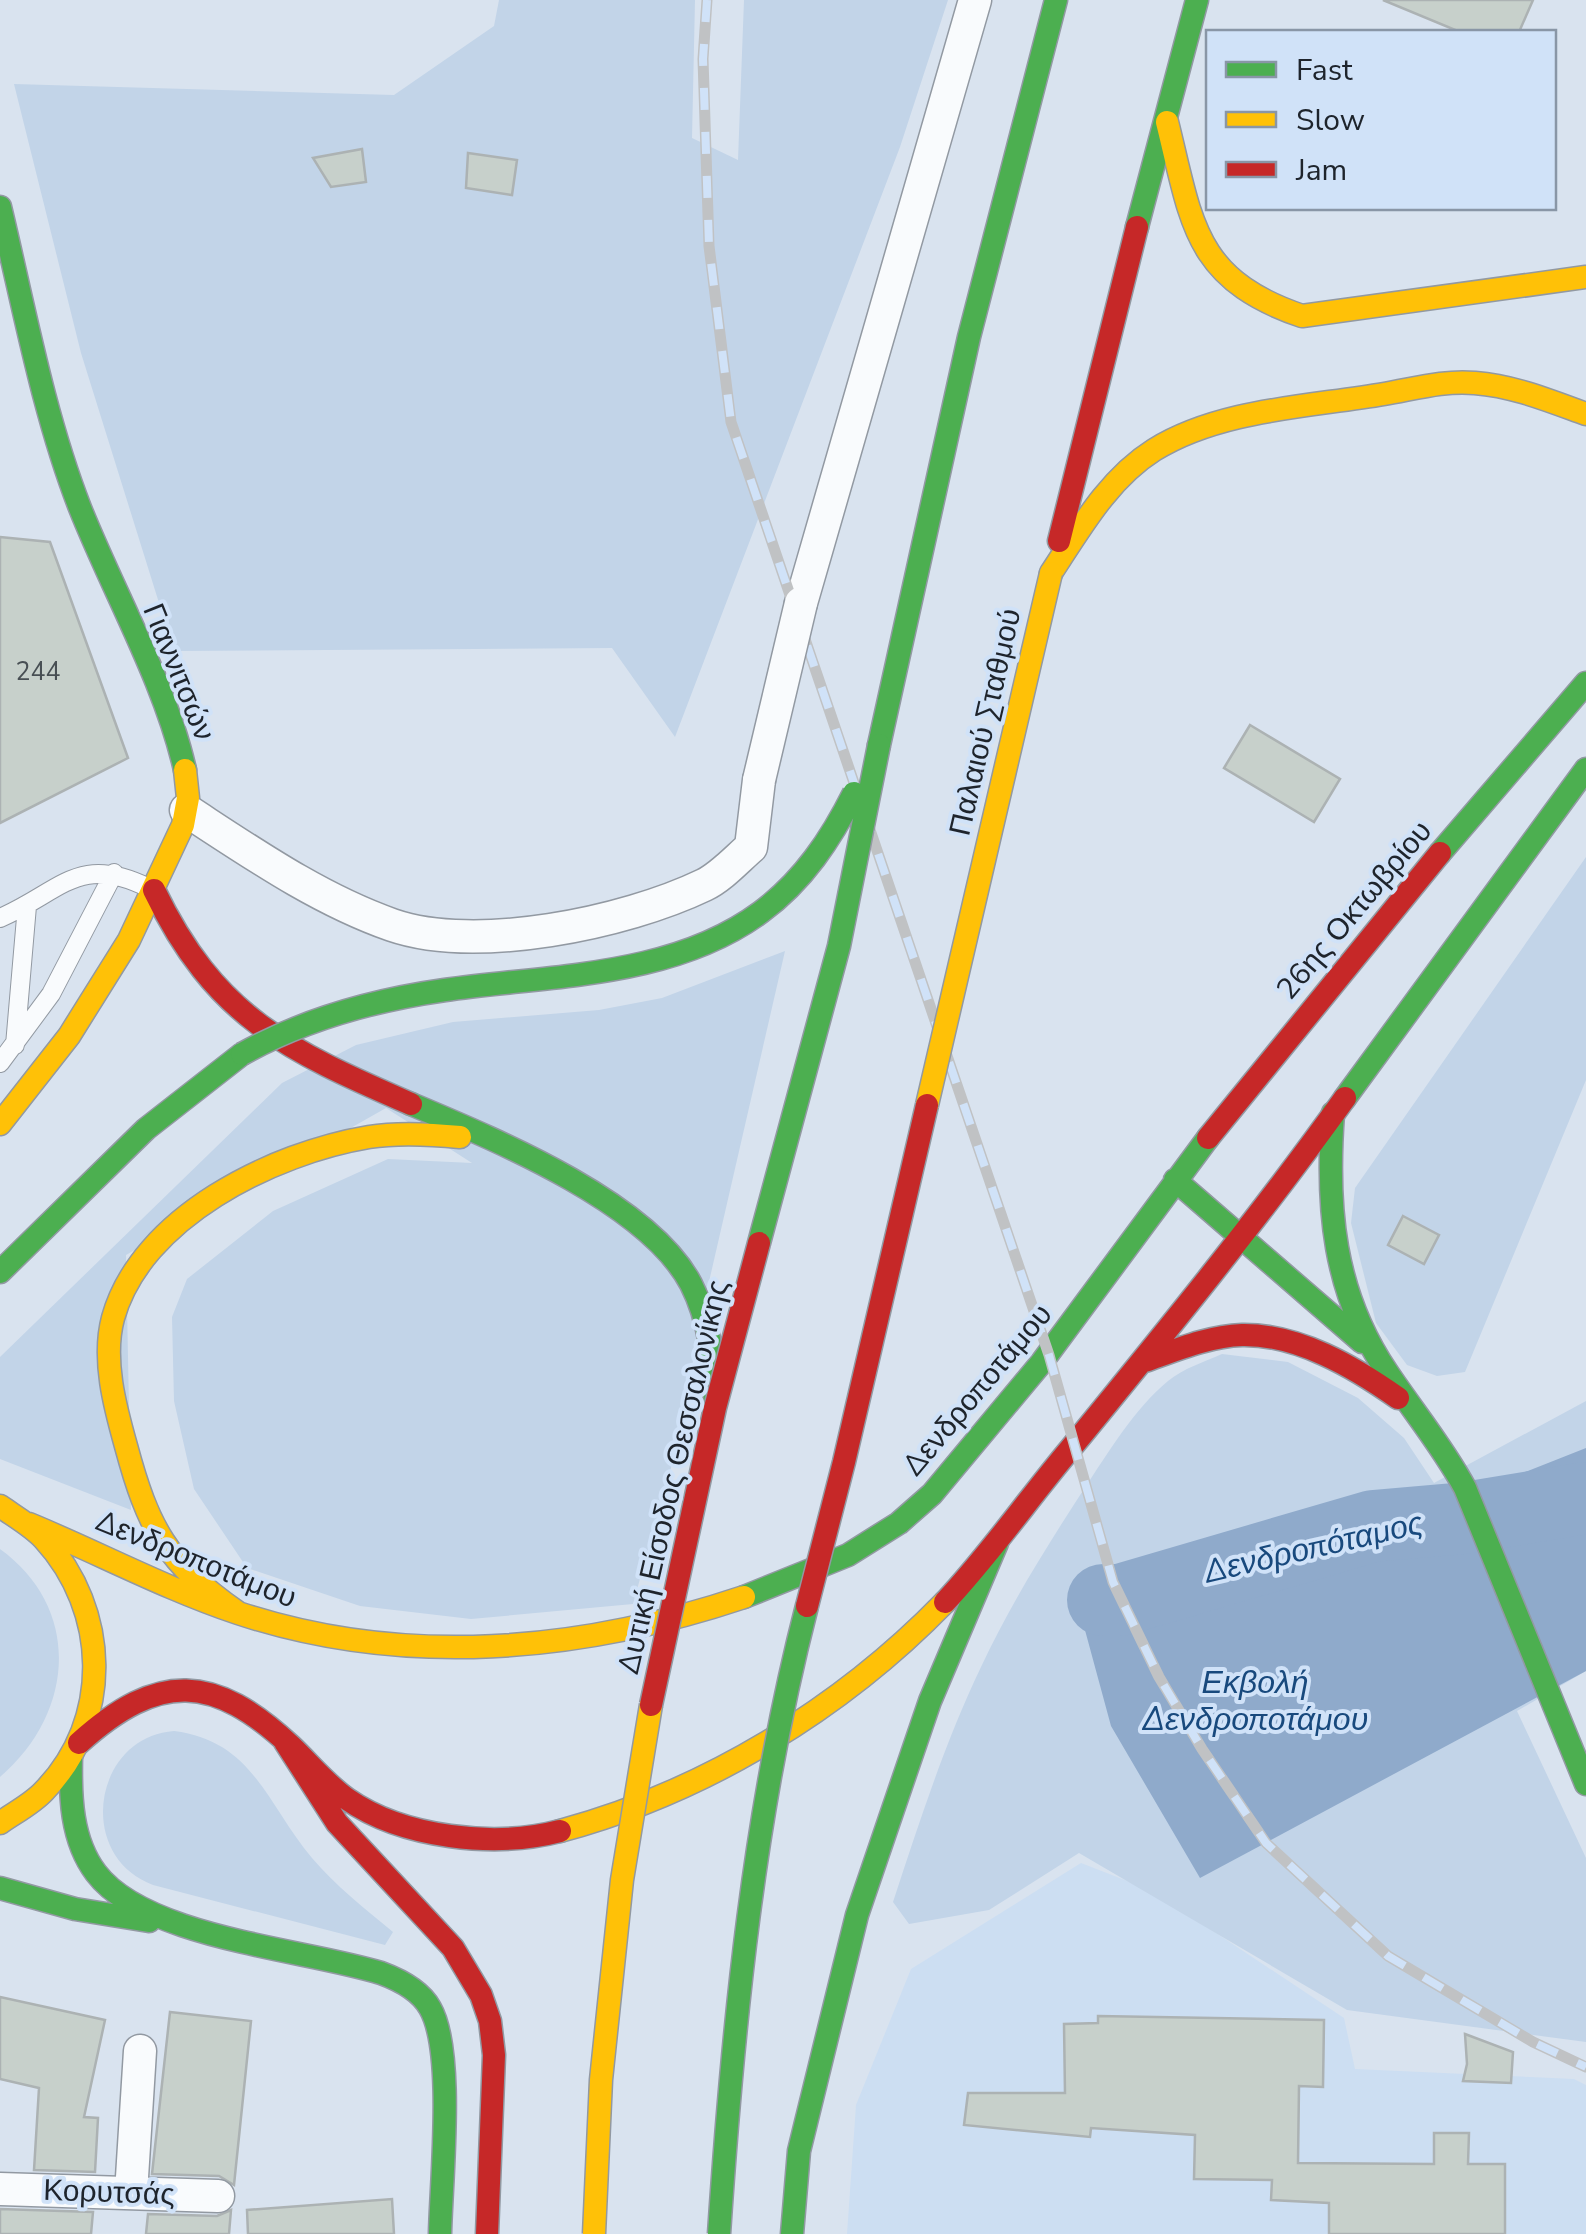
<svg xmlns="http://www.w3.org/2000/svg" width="1586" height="2234" font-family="'Nunito Sans',sans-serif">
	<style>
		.built { fill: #ccdef2 }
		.green { fill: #c2d4e8 }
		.water { fill: #8faacb }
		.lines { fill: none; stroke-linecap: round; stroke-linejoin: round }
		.river { stroke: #8faacb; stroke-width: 72 }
		.building { fill: #c7d0cb; stroke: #acb2b3; stroke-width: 2.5 }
		.lane-casing { stroke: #9299a2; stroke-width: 20 }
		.street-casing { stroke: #9299a2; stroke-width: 35 }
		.fast-casing { stroke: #9299a2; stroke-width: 25 }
		.slow-casing { stroke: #9299a2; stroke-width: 25 }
		.jam-casing { stroke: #9299a2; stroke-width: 25 }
		.lane { stroke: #f9fbfd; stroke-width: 18 }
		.street { stroke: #f9fbfd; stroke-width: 32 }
		.fast { stroke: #4caf50; stroke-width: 22 }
		.slow { stroke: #ffc107; stroke-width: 22 }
		.jam { stroke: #c62828; stroke-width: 22 }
		.rail-casing { stroke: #c0c2c4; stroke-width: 11 }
		.rail { stroke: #d0e2f8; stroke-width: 8; stroke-dasharray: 22; stroke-linecap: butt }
		.street-bridge-casing { stroke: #9299a2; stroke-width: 35; stroke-linecap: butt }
		.fast-bridge-casing { stroke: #9299a2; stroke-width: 25; stroke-linecap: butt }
		.slow-bridge-casing { stroke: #9299a2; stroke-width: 25; stroke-linecap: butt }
		.jam-bridge-casing { stroke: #9299a2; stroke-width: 25; stroke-linecap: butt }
		.street-bridge { stroke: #f9fbfd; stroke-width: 32 }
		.fast-bridge { stroke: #4caf50; stroke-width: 22 }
		.slow-bridge { stroke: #ffc107; stroke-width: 22 }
		.jam-bridge { stroke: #c62828; stroke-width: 22 }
		.labels { text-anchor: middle; stroke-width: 8; stroke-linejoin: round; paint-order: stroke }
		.number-label { font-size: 25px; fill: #484f54 }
		.street-label { font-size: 30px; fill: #1e242c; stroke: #d0e2f8 }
		.water-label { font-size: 32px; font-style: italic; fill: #18497d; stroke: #d0e2f8 }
	</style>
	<rect width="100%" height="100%" fill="#d9e3ef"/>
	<path class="built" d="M1081 1863 1153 1891 1344 2018 1355 2069 1574 2079 1586 2085V2234H847L856 2105 911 1969Z"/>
	<path class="green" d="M499 0H695L692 138 738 160 744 0H948L900 147 675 737 612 648 174 651 81 353 14 84 394 95 494 26Z
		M1586 857V1080L1465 1372 1437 1376 1407 1365 1376 1323 1351 1223 1355 1188Z
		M785 951 694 1347 690 1400 633 1604 471 1619 360 1606 247 1568 194 1489 174 1401 172 1317 187 1279 273 1211 388 1159 472 1163 386 1108 126 1255 131 1510 0 1459V1357L282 1083 356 1045 453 1022 599 1010 662 998Z
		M1222 1354 1288 1362 1358 1398 1404 1438 1434 1483 1586 1401V1671L1517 1711 1586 1858V2042L1347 2010 1079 1853 989 1910 909 1924 893 1902C919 1823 945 1742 981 1667 1010 1605 1047 1546 1084 1489 1108 1453 1134 1409 1168 1381 1184 1368 1204 1362 1222 1354Z
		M0 1549C83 1609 74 1714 0 1777Z
		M174 1731C253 1741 266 1803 312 1858 336 1886 364 1908 393 1932L385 1945 153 1885C75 1856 93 1737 174 1731Z"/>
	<path class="water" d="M1586 1448V1671L1200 1878 1111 1726 1079 1608 1329 1550Z"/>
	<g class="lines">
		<path class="river" d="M1103 1600H1120L1373 1526 1465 1518 1586 1498"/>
	</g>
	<path class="building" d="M1383 0H1533L1519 32H1460Z
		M362 149 366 182 331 187 313 158Z
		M468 153 517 160 512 195 466 188Z
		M0 537 50 542 128 758 0 823Z
		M1250 725 1340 779 1314 822 1224 768Z
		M1403 1216 1439 1235 1424 1264 1388 1245Z
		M0 1997 105 2020 84 2117 98 2118 95 2172 34 2170 39 2088 0 2079Z
		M170 2012 251 2021 234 2185 219 2176 152 2174Z
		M1098 2016 1324 2020 1323 2087 1299 2086 1298 2163 1434 2164V2133H1469L1468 2164H1505V2234H1329V2203L1271 2200 1272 2180 1194 2179 1195 2135 1091 2128 1090 2137 964 2125 968 2093H1065L1064 2024 1098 2023Z
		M1465 2034 1513 2052 1511 2083 1463 2081 1467 2064Z
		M392 2199 394 2234H248L247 2210Z
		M0 2209 93 2212 91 2234H0Z
		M231 2210 229 2234H146L148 2214 217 2216Z"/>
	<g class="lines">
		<g class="lane-casing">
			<path id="lane" d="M0 918C62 891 78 853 149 888
				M15 1045 27 906
				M0 1063 51 994 114 873"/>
		</g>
		<g class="street-casing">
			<path id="street" d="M801 603 975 0
				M186 810C252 853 318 899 392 925 476 954 625 923 704 885 721 877 737 859 751 847L759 780
				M0 2189 218 2196
				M131 2193 140 2051"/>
		</g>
		<g class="fast-casing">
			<path id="fast" d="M0 207C24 307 43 413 80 508 113 591 166 684 185 770
				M1137 227 1197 0
				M879 745 969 337 1056 0
				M1440 853 1586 683
				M1345 1098 1586 769
				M411 1104C494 1139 648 1202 691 1284 710 1321 714 1363 715 1404
				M1333 1113C1326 1207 1333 1292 1387 1372 1413 1411 1443 1447 1465 1488L1586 1784
				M1175 1180 1362 1342
				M0 1272 146 1129 242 1054
				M744 1597 848 1555 899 1523 932 1494 1042 1362 1208 1138
				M71 1756C70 1796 71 1840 96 1873 145 1938 304 1949 381 1973 400 1980 420 1990 430 2008 455 2051 441 2181 440 2234
				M0 1888 75 1909 149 1921
				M792 2234 799 2151 857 1915 930 1701 997 1543"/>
		</g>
		<g class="slow-casing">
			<path id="slow" d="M1167 122C1192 222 1193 279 1302 316L1586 277
				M1051 573C1080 529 1108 479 1154 450 1220 409 1309 407 1384 394 1414 389 1444 380 1475 383 1514 386 1550 401 1586 414
				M0 1124 69 1036 129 940 183 825 188 798 185 770
				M0 1506C14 1516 32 1526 44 1539 109 1610 113 1720 44 1791 32 1804 14 1813 0 1823
				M29 1524C99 1553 166 1589 238 1613 404 1668 580 1652 744 1597
				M237 1612C167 1563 148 1528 126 1446 115 1407 102 1359 113 1318 141 1217 273 1153 369 1137 399 1132 430 1134 460 1137
				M560 1831C705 1792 841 1709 945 1602"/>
		</g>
		<g class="jam-casing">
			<path id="jam" d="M1059 541 1137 227
				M154 890C215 1017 287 1050 411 1104
				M1208 1138 1440 853
				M1145 1361C1176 1350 1209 1336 1242 1335 1298 1334 1354 1367 1398 1398
				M945 1602C991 1553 1028 1499 1071 1448 1165 1333 1259 1218 1345 1098
				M285 1742 337 1823 453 1948 481 1995 490 2021 494 2055 487 2234
				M79 1743C159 1671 214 1674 291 1746 309 1763 326 1784 347 1799 403 1838 495 1848 560 1831"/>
		</g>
		<use href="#lane" class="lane"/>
		<use href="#street" class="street"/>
		<use href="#fast" class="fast"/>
		<use href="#slow" class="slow"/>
		<use href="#jam" class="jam"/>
		<g class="rail-casing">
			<path id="rail" d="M707 0 703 59 709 246 731 422 1049 1355 1113 1582 1159 1677 1202 1749 1266 1843 1388 1956 1533 2042 1586 2067"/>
		</g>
		<use href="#rail" class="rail"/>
		<g class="street-bridge-casing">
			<path id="street-bridge" d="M759 780 801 603"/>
		</g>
		<g class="fast-bridge-casing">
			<path id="fast-bridge" d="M242 1054C305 1019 374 1000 445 990 549 975 672 978 761 912 803 881 831 839 854 793
				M759 1243 839 946 879 745
				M719 2234C733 2023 754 1811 807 1606"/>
		</g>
		<g class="slow-bridge-casing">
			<path id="slow-bridge" d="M927 1105 1051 573
				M594 2234 601 2080 622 1880 651 1705"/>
		</g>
		<g class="jam-bridge-casing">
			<path id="jam-bridge" d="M807 1606 844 1462 927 1105
				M651 1705 715 1408 759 1243"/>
		</g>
		<use href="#street-bridge" class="street-bridge"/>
		<use href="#fast-bridge" class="fast-bridge"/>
		<use href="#slow-bridge" class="slow-bridge"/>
		<use href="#jam-bridge" class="jam-bridge"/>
	</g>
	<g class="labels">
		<g class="number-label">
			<text x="38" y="680">244</text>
		</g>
		<g class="street-label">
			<text transform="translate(179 672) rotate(68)" y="10">Γιαννιτσών</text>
			<text transform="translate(985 722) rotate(-77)" y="10">Παλαιού Σταθμού</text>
			<text transform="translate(1354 910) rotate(-50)" y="10">26ης Οκτωβρίου</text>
			<text transform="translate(977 1390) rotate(-50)" y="10">Δενδροποτάμου</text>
			<text transform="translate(673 1477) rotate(-77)" y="10">Δυτική Είσοδος Θεσσαλονίκης</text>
			<text transform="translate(196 1559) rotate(22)" y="10">Δενδροποτάμου</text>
			<text transform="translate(109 2192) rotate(2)" y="10">Κορυτσάς</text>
		</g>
		<g class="water-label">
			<text transform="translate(1313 1547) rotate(-13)" y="11">Δενδροπόταμος</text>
			<text x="1255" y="1693">Εκβολή<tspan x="1255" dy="37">Δενδροποτάμου</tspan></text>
		</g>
	</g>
	<rect x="1206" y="30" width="350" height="180" fill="#d0e2f8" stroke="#8996a6" stroke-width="2.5"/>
	<rect x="1226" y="62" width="50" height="15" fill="#4caf50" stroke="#8996a6" stroke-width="2.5"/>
	<text x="1296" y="80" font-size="30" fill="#1e242c">Fast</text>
	<rect x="1226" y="112" width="50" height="15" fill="#ffc107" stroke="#8996a6" stroke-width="2.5"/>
	<text x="1296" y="130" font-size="30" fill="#1e242c">Slow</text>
	<rect x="1226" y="162" width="50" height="15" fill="#c62828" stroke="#8996a6" stroke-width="2.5"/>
	<text x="1296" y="180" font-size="30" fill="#1e242c">Jam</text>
</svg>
